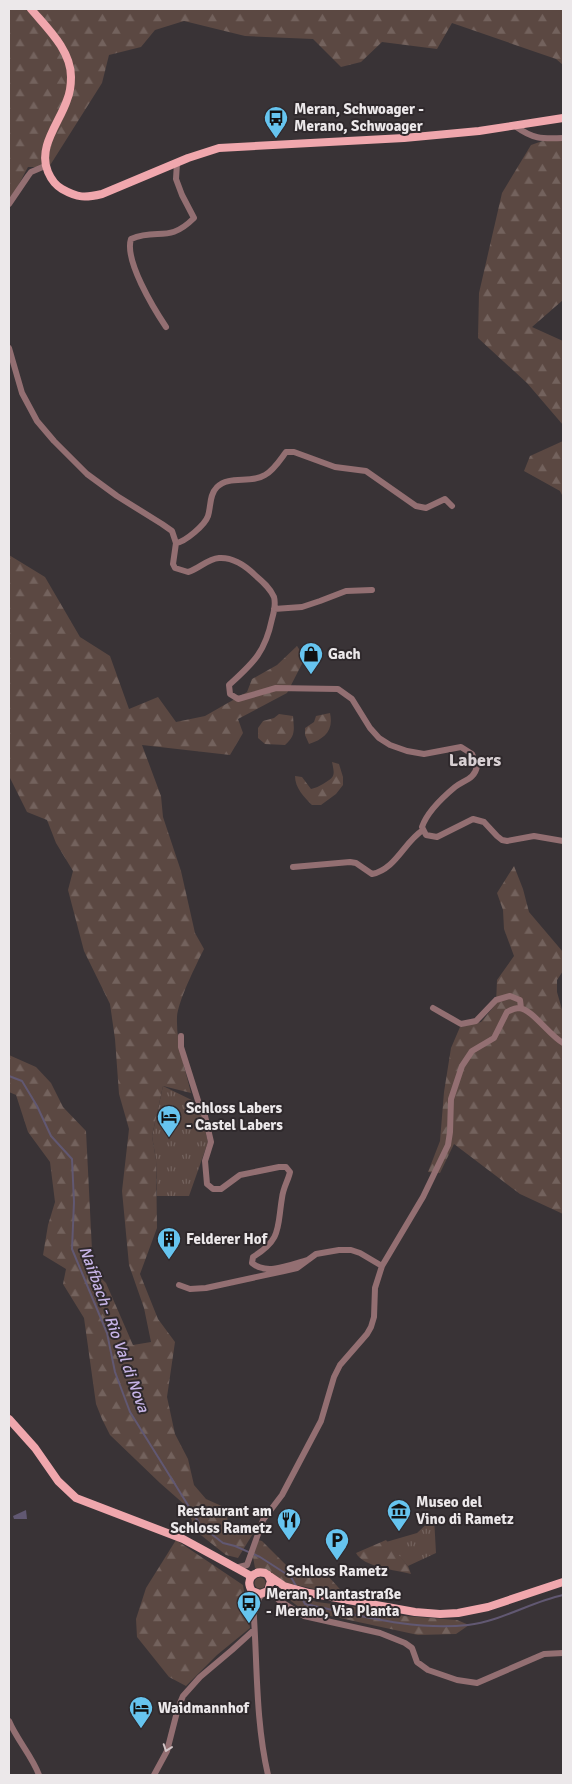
<svg xmlns="http://www.w3.org/2000/svg" width="572" height="1784" font-family="Signika,sans-serif">
	<style>
		.grass { fill: url(#grass-tufts) }
		.forest { fill: url(#forest-firs) }
		.water { fill: #615872 }
		.lines { fill: none; stroke-linecap: round; stroke-linejoin: round }
		.stream { stroke: #615872; stroke-width: 2 }
		.minor { stroke: #936f72; stroke-width: 6 }
		.major { stroke: #f0a7ad; stroke-width: 8 }
		.oneway { stroke: #d1c4c6 }
		.labels { text-anchor: middle; stroke-width: 4; stroke-linejoin: round; paint-order: stroke }
		.poi-label { font-size: 15px; font-weight: bold; fill: #ece8ea; stroke: #2f292c; text-anchor: start }
		.water-label { font-size: 16px; font-style: italic; fill: #c7b4e7; stroke: #2f292c }
		.quarter-label { font-size: 18px; font-weight: bold; fill: #d8d0d3; stroke: #2f292c }
	</style>
	<defs>
		<pattern id="grass-tufts" width="24" height="20" patternUnits="userSpaceOnUse" patternTransform="scale(1.25)"><rect width="24" height="20" fill="#5b4842"/><path d="M3 7l-1-3M5 7V3M7 7l1-3M15 17l-1-3M17 17v-4M19 17l1-3" fill="none" stroke="#73625d"/></pattern>
		<pattern id="forest-firs" width="22" height="20" patternUnits="userSpaceOnUse" patternTransform="scale(1.25)"><rect width="22" height="20" fill="#5b4842"/><path d="M5 1l3.5 6h-7zM16 11l3.5 6h-7z" fill="#73625d"/></pattern>
	</defs>
	<rect width="100%" height="100%" fill="#393336"/>
	<path class="grass" d="M163 1086 204 1106V1126L208 1142 189 1196H157L156 1160 152 1136Z
		M434 1517 436 1553 408 1566 386 1542 417 1533Z
		M254.5 1583a5.5 5.5 0 1 1 11 0a5.5 5.5 0 1 1-11 0Z"/>
	<path class="forest" d="M9 9H563V65L556 59 452 23 437 49 382 42 361 62 341 67 313 39 245 36 184 21 155 30 141 47 109 55 102 83 49 167H28L9 203Z
		M551 138 563 139V300L532 327 563 341V425L527 383 478 338 479 293 502 193 531 145Z
		M563 441V497L560 491 524 471 530 456Z
		M9 555 45 577 80 637 110 656 129 709 158 697 176 722 205 716 247 692 252 679 277 665 297 646 305 658 287 693 238 719 243 733 230 755 142 745 161 796 163 817 181 871 195 933 204 949C196 965 178 1001 177 1017 176 1043 185 1068 191 1093L163 1086 152 1136 156 1160 157 1228 140 1274 158 1319 175 1342 167 1397 175 1434 188 1459 194 1485 206 1499 226 1508 228 1523 254 1532 238 1558 226 1555 197 1532 185 1505 160 1483 110 1435 102 1419 96 1404 84 1318 63 1284 66 1269 43 1255 48 1225 55 1202 50 1162 28 1132 16 1095 9 1092V1055L36 1067 51 1083 63 1107 86 1131 93 1270 106 1283 133 1345 151 1342 144 1308 129 1265 122 1191 129 1129 119 1094 115 1039 110 1004 84 951 68 890 73 871 56 843 47 820 27 812 9 776Z
		M330 713C334 731 324 739 309 744L305 735V728L314 722 316 716Z
		M279 714 293 716C294 730 296 735 285 745L265 744 258 738V728L263 721 274 718Z
		M332 762 339 764 343 777V785L336 794 321 805H312C304 797 295 788 295 776L302 777 311 789C316 788 319 786 323 784 335 777 335 776 332 762Z
		M514 866 523 889 529 912 563 952V971L557 980V992L563 1013V1214L520 1194 454 1144 440 1173 428 1172 440 1141 444 1092 451 1048 460 1027 481 1022 496 1004 497 980 514 956 504 929 503 910 497 893Z
		M176 1540 243 1585 250 1628 217 1655 186 1686 169 1677 137 1637 136 1619 146 1588Z
		M258 1540 262 1541 289 1568 304 1574 333 1570 329 1577 346 1596 283 1582 255 1568 253 1557Z
		M386 1540 408 1566 411 1574C396 1570 363 1567 356 1553Z
		M276 1590 317 1602 363 1608 404 1616 457 1620 469 1625 456 1634 418 1635 303 1610Z"/>
	<path class="water" d="M26 1510 27 1519H14L13 1516Z"/>
	<g class="lines">
		<path class="stream" d="M9 1076 22 1081 37 1106 51 1136 72 1159 74 1202 72 1249 107 1333 115 1372 130 1412 201 1526 223 1543 235 1546 260 1557 291 1577 296 1586
			M299 1592 305 1604C358 1615 413 1631 468 1625 501 1621 531 1602 563 1595"/>
		<path class="minor" d="M515 126C533 139 541 139 563 138
			M9 204 28 176 31 172 45 166
			M166 327C154 309 124 260 131 239 158 227 168 244 194 218L182 195 176 179 177 163
			M9 348 22 393 37 421 54 441 87 474 117 496 162 524 172 531 176 543
			M452 506 445 499 426 508 416 506 366 471 335 467 294 452H286C280 460 274 470 265 475 251 484 229 475 217 487 209 495 211 507 208 516 205 525 185 542 176 543L173 564 175 568 188 572C199 569 207 559 219 558 233 557 247 567 256 576 263 582 270 588 274 597 276 604 274 612 272 619 265 653 253 663 229 685L230 694 238 699 276 688 338 689 352 699 370 728 379 738 390 745 407 751 424 754 461 747 472 754 477 766C475 779 464 780 455 787 443 797 427 812 422 827L426 835 437 837 473 819 484 822 497 836 502 840 507 841 534 836 563 841
			M274 609 302 607 320 601 346 591 372 590
			M293 867 350 862 356 863 372 874C396 869 404 842 423 830
			M433 1008 461 1024 476 1021 496 1000 510 996 520 1000 521 1008
			M181 1036V1047L200 1107 205 1116 211 1142 205 1161 207 1184 213 1189H221L240 1175 279 1167H286L290 1172C288 1181 283 1188 282 1198 277 1228 282 1239 253 1257L252 1263C267 1276 292 1264 308 1260
			M179 1285 190 1289 206 1288 284 1271 297 1268 316 1254 339 1250H351L360 1253 382 1266
			M235 1568 247 1565 263 1520 282 1495 321 1421 334 1377 340 1365 367 1334 371 1327 374 1317 375 1288 382 1266 423 1197 448 1145 450 1132 451 1099 462 1066 472 1051 494 1038 507 1012C511 1010 514 1008 519 1008 532 1009 549 1035 563 1043
			M252 1591C258 1652 254 1714 268 1775
			M268 1591 280 1601 304 1616 380 1633 405 1643 412 1648 417 1662 428 1670 457 1680 477 1683 544 1654 563 1653
			M255 1611 259 1598 263 1594
			M9 1721C17 1740 32 1756 39 1775
			M154 1775 167 1751 178 1708 183 1696 200 1677 232 1650 254 1630"/>
		<path class="major" d="M31 9C47 28 71 50 71 77 71 84 70 93 67 100 60 122 37 147 48 172 51 179 55 185 62 189 78 198 85 198 102 194L188 158 219 148 404 138 479 131 563 118
			M9 1419 35 1448 58 1481 76 1498 183 1539 251 1576
			M268 1575 271 1581 268 1591 260 1594 252 1591C245 1580 253 1570 265 1573L284 1586 309 1593 415 1612 440 1614 458 1613 488 1607 563 1582"/>
	</g>
	<defs><path id="oneway-chevron" d="M-2-3.5L2.5 0L-2 3.5" fill="none" stroke-width="1.6" stroke-linecap="round" stroke-linejoin="round" transform="scale(1.25)"/></defs>
	<use class="oneway" href="#oneway-chevron" transform="translate(167 1748) rotate(109)"/>
	<defs>
		<g id="bus-pin" transform="scale(1.25)"><path d="M0 17L-7.5 6A9.5 9.5 0 1 1 7.5 6Z" fill="#66c4ef" stroke="#2f292c"/><path d="M-5-6H5V4H4V6H2V4H-2V6H-4V4H-5ZM-3.5-4V0h7V-4ZM-3.5 1.2v1.5H-2V1.2ZM2 1.2v1.5H3.5V1.2Z" fill="#111"/></g>
		<g id="shop-pin" transform="scale(1.25)"><path d="M0 17L-7.5 6A9.5 9.5 0 1 1 7.5 6Z" fill="#66c4ef" stroke="#2f292c"/><path d="M-5-2.5h2.3a2.7 3.5 0 0 1 5.4 0H5L5.5 6h-11ZM-1.5-2.5h3a1.5 2.3 0 0 0-3 0Z" fill="#111"/></g>
		<g id="hotel-pin" transform="scale(1.25)"><path d="M0 17L-7.5 6A9.5 9.5 0 1 1 7.5 6Z" fill="#66c4ef" stroke="#2f292c"/><path d="M-6-4.5h1.5V1H6V5H4.5V3h-9V5H-6ZM-4 0a1.8 1.8 0 1 1 3.6 0ZM.5 0V-2.5h3Q6-2.5 6 0Z" fill="#111"/></g>
		<g id="building-pin" transform="scale(1.25)"><path d="M0 17L-7.5 6A9.5 9.5 0 1 1 7.5 6Z" fill="#66c4ef" stroke="#2f292c"/><path d="M-4-6H4V6H1V3H-1V6H-4ZM-2.5-4.3h1.7v1.8h-1.7ZM.8-4.3h1.7v1.8H.8ZM-2.5-1h1.7V.8h-1.7ZM.8-1h1.7V.8H.8Z" fill="#111"/></g>
		<g id="museum-pin" transform="scale(1.25)"><path d="M0 17L-7.5 6A9.5 9.5 0 1 1 7.5 6Z" fill="#66c4ef" stroke="#2f292c"/><path d="M0-6L6-3V-2H-6V-3ZM-5-1h2V3h-2ZM-1-1h2V3h-2ZM3-1h2V3H3ZM-6 4H6V6H-6Z" fill="#111"/></g>
		<g id="restaurant-pin" transform="scale(1.25)"><path d="M0 17L-7.5 6A9.5 9.5 0 1 1 7.5 6Z" fill="#66c4ef" stroke="#2f292c"/><path d="M-5-6h1v4h1v-4h1v4h1v-4h1v5L-1.5 .5V6h-2V.5L-5-1ZM5-6V6H3V1.5H1.5Q1.5-4 5-6Z" fill="#111"/></g>
		<g id="parking-pin" transform="scale(1.25)"><path d="M0 17L-7.5 6A9.5 9.5 0 1 1 7.5 6Z" fill="#66c4ef" stroke="#2f292c"/><path d="M-3.5-5.5H1a3.5 3.5 0 0 1 0 7H-1V5.5H-3.5ZM-1-3.4V-.6H.8a1.4 1.4 0 0 0 0-2.8Z" fill="#111"/></g>
	</defs>
	<g fill-rule="evenodd">
		<use href="#bus-pin" x="276" y="118"/>
		<use href="#shop-pin" x="311" y="654"/>
		<use href="#hotel-pin" x="169" y="1117"/>
		<use href="#building-pin" x="169" y="1239"/>
		<use href="#museum-pin" x="399" y="1511"/>
		<use href="#restaurant-pin" x="289" y="1520"/>
		<use href="#parking-pin" x="337" y="1540"/>
		<use href="#bus-pin" x="249" y="1603"/>
		<use href="#hotel-pin" x="141" y="1708"/>
	</g>
	<g class="labels">
		<g class="poi-label">
			<text x="294" y="114">Meran, Schwoager -<tspan x="294" dy="17">Merano, Schwoager</tspan></text>
			<text x="328" y="659">Gach</text>
			<text x="186" y="1113">Schloss Labers<tspan x="186" dy="17">- Castel Labers</tspan></text>
			<text x="186" y="1244">Felderer Hof</text>
			<text x="416" y="1507">Museo del<tspan x="416" dy="17">Vino di Rametz</tspan></text>
			<text x="272" y="1516" text-anchor="end">Restaurant am<tspan x="272" dy="17">Schloss Rametz</tspan></text>
			<text x="337" y="1576" text-anchor="middle">Schloss Rametz</text>
			<text x="266" y="1599">Meran, Plantastraße<tspan x="266" dy="17">- Merano, Via Planta</tspan></text>
			<text x="158" y="1713">Waidmannhof</text>
		</g>
		<g class="water-label">
			<text transform="translate(115 1329) rotate(70)" y="6">Naifbach - Rio Val di Nova</text>
		</g>
		<g class="quarter-label">
			<text x="475" y="766">Labers</text>
		</g>
	</g>
	<rect width="572" height="1784" fill="none" stroke="#ece8ea" stroke-width="20"/>
</svg>
